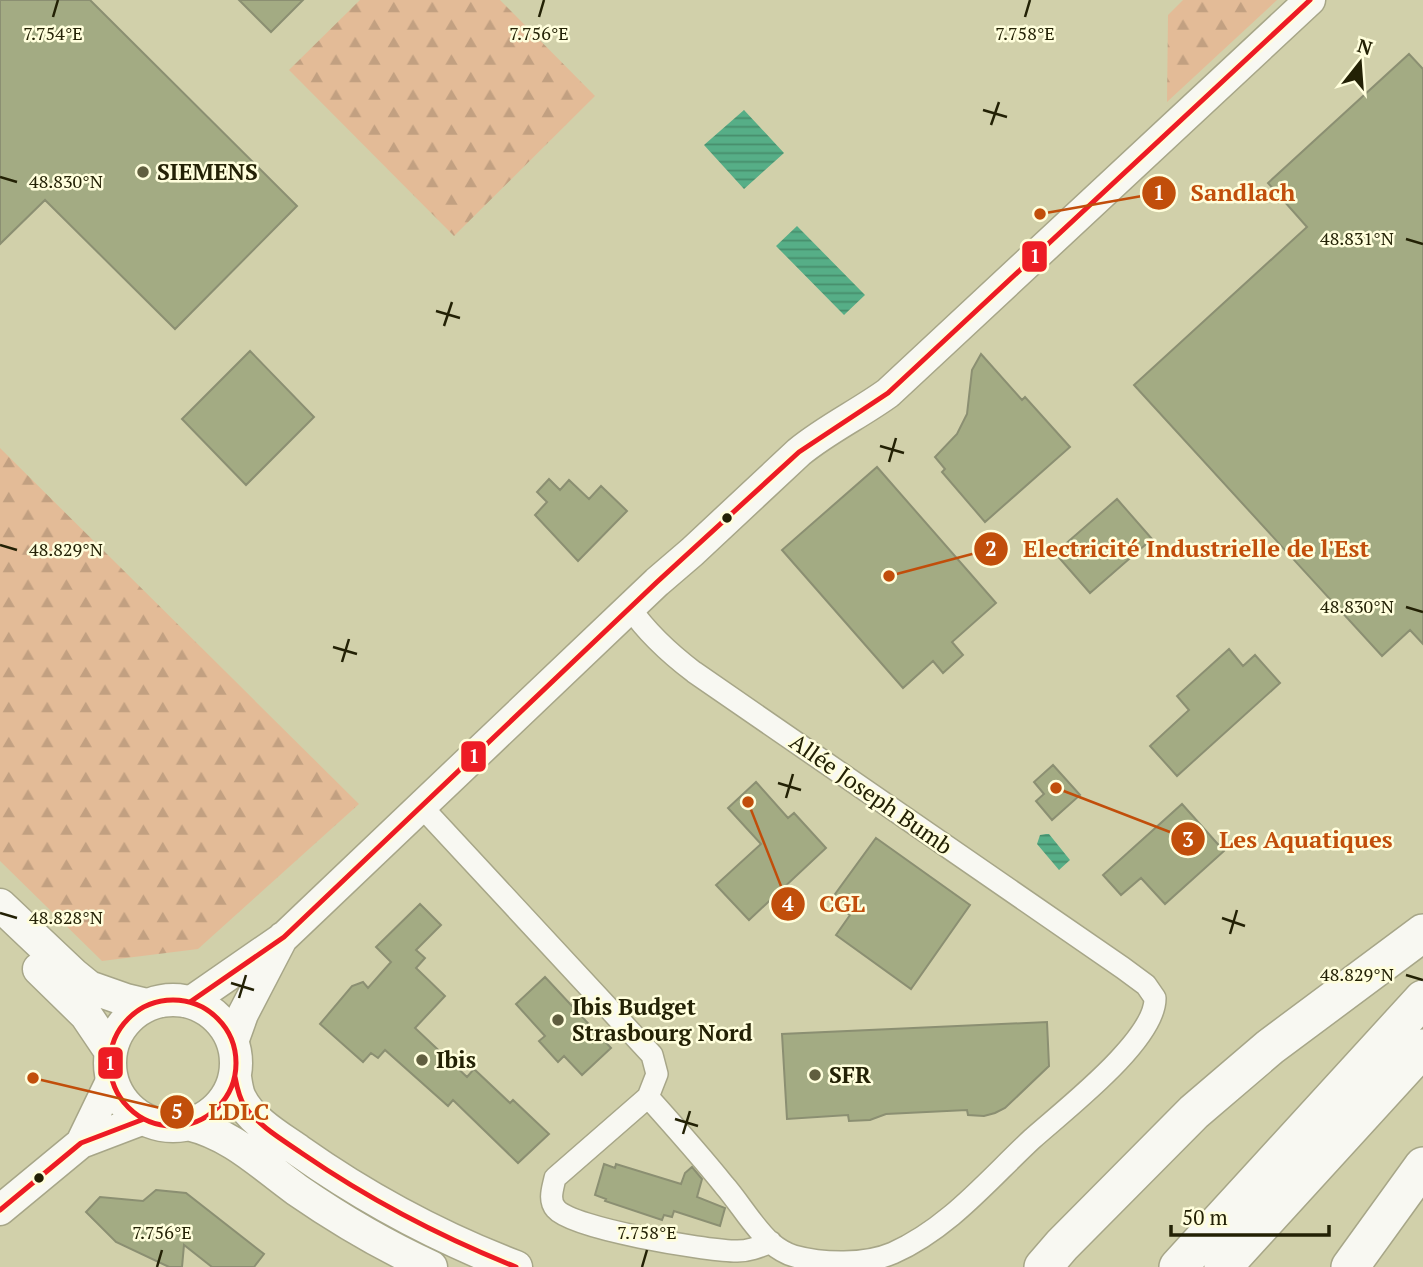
<svg xmlns="http://www.w3.org/2000/svg" width="1423" height="1267" font-family="'PT Serif',serif">
	<style>
		.forest { fill: url(#forest-firs) }
		.water { fill: url(#water-rules) }
		.building { fill: #a3ab83; stroke: #8b8f72; stroke-width: 2 }
		.lines { fill: none; stroke-linecap: round; stroke-linejoin: round }
		.street-casing { stroke: #a7a688; stroke-width: 24 }
		.secondary-casing { stroke: #a7a688; stroke-width: 33 }
		.primary-casing { stroke: #a7a688; stroke-width: 35 }
		.highway-casing { stroke: #a7a688; stroke-width: 40 }
		.street { stroke: #f8f8f2; stroke-width: 21 }
		.secondary { stroke: #f8f8f2; stroke-width: 30 }
		.primary { stroke: #f8f8f2; stroke-width: 32 }
		.highway { stroke: #f8f8f2; stroke-width: 37 }
		.bus-1-casing { stroke: #fffedc; stroke-width: 10 }
		.bus-1 { stroke: #ed1c24; stroke-width: 5 }
		.ticks { fill: none; stroke: #232105; stroke-width: 2.5 }
		.poi-dot { fill: #605e3f; stroke: #fffedc; stroke-width: 2.5 }
		.bus-dot { fill: #232105; stroke: #fffedc; stroke-width: 2.5 }
		.labels { text-anchor: middle; stroke-width: 5; stroke-linejoin: round; paint-order: stroke }
		.poi-label { font-size: 23px; font-weight: bold; fill: #232105; stroke: #fffedc; text-anchor: start }
		.street-label { font-size: 23px; fill: #232105; stroke: #fffedc }
		.ticks-label { font-size: 18px; text-anchor: middle; fill: #232105; stroke: #fffedc; stroke-width: 5; stroke-linejoin: round; paint-order: stroke }
		.leader { fill: none; stroke: #c14e0b; stroke-width: 2.5 }
		.callout-dot { fill: #c14e0b; stroke: #fffedc; stroke-width: 2.5 }
		.mark-label { font-size: 21px; text-anchor: middle; font-weight: bold; fill: #fff }
		.callout-label { font-size: 24px; text-anchor: middle; font-weight: bold; fill: #c14e0b; stroke: #fffedc; stroke-width: 5; stroke-linejoin: round; paint-order: stroke }
		.line-badge { stroke: #fffedc; stroke-width: 2.5 }
		.badge-label { font-size: 19px; text-anchor: middle; font-weight: bold; fill: #fff }
	</style>
	<defs>
		<pattern id="forest-firs" width="22" height="20" patternUnits="userSpaceOnUse" patternTransform="scale(1.75)"><rect width="22" height="20" fill="#e3bb97"/><path d="M5 1l3.5 6h-7zM16 11l3.5 6h-7z" fill="#c2a081"/></pattern>
		<pattern id="water-rules" width="6" height="5" patternUnits="userSpaceOnUse" patternTransform="scale(1.75)"><rect width="6" height="5" fill="#56ae87"/><path d="M0 2.5h6" fill="none" stroke="#478d6c"/></pattern>
	</defs>
	<rect width="100%" height="100%" fill="#d1d0aa"/>
	<path class="forest" d="M360 0H500L595 96 454 236 289 70Z
		M1183 0H1277L1167 102 1168 15Z
		M0 448 359 804 198 949 102 961 0 861Z"/>
	<path class="water" d="M744 110 784 153 744 189 704 145Z
		M797 226 865 295 844 315 776 246Z
		M1046 834H1049L1070 860 1059 870 1037 844 1040 835Z"/>
	<path class="building" d="M0 0H90L297 206 175 329 45 200 0 244Z
		M239 0H303L271 32Z
		M1409 54 1423 69V644L1410 630 1382 656 1134 385 1307 227 1268 183Z
		M250 351 314 417 246 485 182 419Z
		M981 354 1022 400 1025 397 1070 447 985 522 942 472 945 469 935 457 957 434 967 414 972 370Z
		M877 467 996 603 952 642 963 655 943 673 933 661 903 688 782 550Z
		M549 479 560 490 569 480 589 499 601 486 627 511 578 561 535 515 547 502 537 492Z
		M1117 499 1152 539 1090 593 1055 553Z
		M1229 649 1243 666 1255 655 1280 683 1177 776 1150 746 1189 710 1177 696Z
		M1053 765 1080 795 1052 820 1036 801 1044 794 1034 782Z
		M756 782 788 818 794 813 826 848 749 920 716 885 761 844 728 808Z
		M1182 804 1224 851 1165 904 1141 878 1121 895 1103 875Z
		M876 838 970 905 911 989 836 935 850 915 830 901Z
		M420 904 441 925 416 950 425 958 416 968 445 996 415 1028 467 1077 474 1069 510 1103 513 1100 549 1134 518 1163 453 1100 448 1106 385 1050 378 1058 371 1053 363 1062 320 1024 352 986 363 982 368 988 391 962 376 947Z
		M545 977 611 1048 582 1075 564 1056 558 1062 539 1041 545 1036 516 1004Z
		M1047 1022 1049 1066 1005 1108 995 1113 984 1116 968 1115 967 1110 886 1114 870 1120 849 1121 848 1115 787 1119 782 1034Z
		M604 1164 615 1168 616 1164 681 1184 685 1173 692 1167 702 1179 697 1197 725 1208 720 1226 674 1211 672 1217 664 1215 662 1220 605 1201 606 1199 595 1195Z
		M156 1190 186 1193 264 1254 254 1267H212L184 1245 182 1267H169L116 1242 86 1212 100 1197 143 1201Z"/>
	<g class="lines">
		<g class="street-casing">
			<path id="street" d="M630 608C648 634 669 653 694 672L1123 968 1146 985 1155 998C1156 1040 1063 1111 1032 1139 988 1180 949 1228 893 1253 865 1265 823 1264 794 1256 787 1254 777 1248 771 1243 754 1228 739 1202 724 1185 700 1155 674 1126 648 1097
				M421 806 652 1055 657 1074 648 1097 555 1178C553 1188 548 1200 556 1209 573 1229 704 1250 734 1251 747 1252 759 1247 771 1242"/>
		</g>
		<g class="secondary-casing">
			<path id="secondary" d="M190 1002 284 937 657 582 692 552 799 452C827 429 859 414 888 393L1310 0
				M233 1042 243 1014 283 937
				M81 1143 112 1079
				M0 1210 81 1143 144 1119"/>
		</g>
		<g class="primary-casing">
			<path id="primary" d="M0 905 73 974 89 987 126 1000 147 1005
				M39 969 86 1015 111 1052
				M110 1063a63 63 0 1 1 126 0a63 63 0 1 1-126 0Z
				M235 1077C236 1084 237 1092 240 1098 251 1121 279 1137 299 1151 367 1199 438 1237 516 1267
				M188 1124C233 1135 261 1164 297 1190 339 1219 385 1246 431 1267"/>
		</g>
		<g class="highway-casing">
			<path id="highway" d="M1043 1267 1062 1245 1194 1112 1270 1047 1423 933
				M1178 1267 1423 999
				M1223 1267 1423 1048
				M1350 1267 1423 1166"/>
		</g>
		<use href="#street" class="street"/>
		<use href="#secondary" class="secondary"/>
		<use href="#primary" class="primary"/>
		<use href="#highway" class="highway"/>
		<g class="bus-1-casing">
			<path id="bus-1" d="M110 1063a63 63 0 1 1 126 0a63 63 0 1 1-126 0Z
				M190 1002 284 937 657 582 799 452 888 393 1310 0
				M235 1077C237 1088 239 1098 245 1107 260 1127 283 1140 303 1154 370 1200 441 1237 516 1267
				M0 1210 81 1143 144 1119"/>
		</g>
		<use href="#bus-1" class="bus-1"/>
	</g>
	<path class="ticks" d="M53 17 58 0M539 17 544 0M1025 17 1030 0M983 110 1007 117M991 125 999 102M0 177 17 182M1406 239 1423 244M436 311 460 318M444 326 452 302M880 446 904 453M889 462 896 438M0 545 17 550M1406 607 1423 612M333 647 357 654M342 662 349 639M778 783 801 790M786 798 793 774M0 913 17 918M1222 918 1245 926M1230 934 1237 910M1406 975 1423 980M231 983 254 990M239 998 246 975M675 1119 698 1126M683 1134 690 1111M157 1267 162 1250M642 1267 647 1250"/>
	<g class="poi-dot">
		<circle cx="143" cy="172" r="7"/>
		<circle cx="558" cy="1020" r="7"/>
		<circle cx="422" cy="1060" r="7"/>
		<circle cx="815" cy="1075" r="7"/>
	</g>
	<g class="bus-dot">
		<circle cx="727" cy="518" r="6"/>
		<circle cx="39" cy="1178" r="6"/>
	</g>
	<g class="labels">
		<g class="poi-label">
			<text x="157" y="180">SIEMENS</text>
			<text x="572" y="1015">Ibis Budget<tspan x="572" dy="26">Strasbourg Nord</tspan></text>
			<text x="436" y="1068">Ibis</text>
			<text x="829" y="1083">SFR</text>
		</g>
		<g class="street-label">
			<text transform="translate(871 794) rotate(35)" y="8">Allée Joseph Bumb</text>
		</g>
	</g>
	<g class="ticks-label">
		<text x="53" y="40">7.754°E</text>
		<text x="539" y="40">7.756°E</text>
		<text x="1025" y="40">7.758°E</text>
		<text x="66" y="188">48.830°N</text>
		<text x="1357" y="245">48.831°N</text>
		<text x="66" y="556">48.829°N</text>
		<text x="1357" y="613">48.830°N</text>
		<text x="66" y="924">48.828°N</text>
		<text x="1357" y="981">48.829°N</text>
		<text x="162" y="1239">7.756°E</text>
		<text x="647" y="1239">7.758°E</text>
	</g>
	<path class="leader" d="M1040 214L1159 193M889 576L991 549M1056 788L1188 839M748 802L788 904M33 1078L177 1112"/>
	<g class="callout-dot">
		<circle cx="1040" cy="214" r="7"/>
		<circle cx="889" cy="576" r="7"/>
		<circle cx="1056" cy="788" r="7"/>
		<circle cx="748" cy="802" r="7"/>
		<circle cx="33" cy="1078" r="7"/>
		<circle cx="1159" cy="193" r="18"/>
		<circle cx="991" cy="549" r="18"/>
		<circle cx="1188" cy="839" r="18"/>
		<circle cx="788" cy="904" r="18"/>
		<circle cx="177" cy="1112" r="18"/>
	</g>
	<g class="mark-label">
		<text x="1159" y="200">1</text>
		<text x="991" y="556">2</text>
		<text x="1188" y="847">3</text>
		<text x="788" y="911">4</text>
		<text x="177" y="1119">5</text>
	</g>
	<g class="callout-label">
		<text x="1243" y="201">Sandlach</text>
		<text x="1196" y="557">Electricité Industrielle de l'Est</text>
		<text x="1306" y="848">Les Aquatiques</text>
		<text x="842" y="912">CGL</text>
		<text x="239" y="1120">LDLC</text>
	</g>
	<g class="line-badge">
		<rect x="1021" y="240" width="27" height="33" rx="7" fill="#ed1c24"/>
		<rect x="460" y="740" width="27" height="33" rx="7" fill="#ed1c24"/>
		<rect x="97" y="1046" width="27" height="34" rx="7" fill="#ed1c24"/>
	</g>
	<g class="badge-label">
		<text x="1035" y="263">1</text>
		<text x="474" y="763">1</text>
		<text x="110" y="1070">1</text>
	</g>
	<g transform="translate(1360 63) rotate(17)" stroke="#fffedc" stroke-width="5" paint-order="stroke">
	<path d="M0-5L12 26L0 18L-12 26Z" fill="#232105"/>
	<text y="-10" font-size="19" font-weight="bold" text-anchor="middle" fill="#232105">N</text>
	</g>
	<path d="M1171 1225v10h158v-10" fill="none" stroke="#232105" stroke-width="3.5"/>
	<text x="1182" y="1225" font-size="21" fill="#232105" stroke="#fffedc" stroke-width="5" paint-order="stroke">50 m</text>
</svg>
